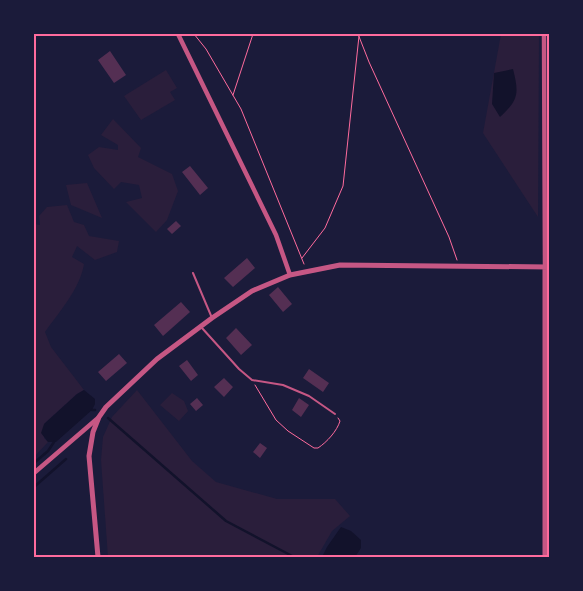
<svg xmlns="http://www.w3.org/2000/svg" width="583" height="591" font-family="Lato,sans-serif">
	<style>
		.green { fill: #2a1e3b }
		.water { fill: #12122b }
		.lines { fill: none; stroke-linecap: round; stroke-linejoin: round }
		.stream { stroke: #12122b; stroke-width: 2.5 }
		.building { fill: #542f53 }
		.path { stroke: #ff6b9d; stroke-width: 1 }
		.service { stroke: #c65784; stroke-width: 2 }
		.minor { stroke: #c65784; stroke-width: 4.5 }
		.tertiary { stroke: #c65784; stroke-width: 5 }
		.neatline { fill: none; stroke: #ff6b9d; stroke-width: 2 }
	</style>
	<rect width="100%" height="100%" fill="#1b1b3a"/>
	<path class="green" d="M501 34H539L538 217 483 133Z
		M166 70 177 88 170 92 175 100 141 120 124 96Z
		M113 119 141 148 138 157 172 174 178 191 167 220 156 232 126 202 142 198 139 185 121 182 114 189 94 168 88 155 99 147 118 150V145L101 135Z
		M87 183 102 218 71 205 66 185Z
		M67 205 74 222 84 225 89 236 119 241 117 252 95 260 77 246 72 257 84 264C80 289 59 312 45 332L51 347 84 390 77 394 44 424V438L48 442 34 457V224L40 225 39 216 47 207Z
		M137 390 192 461 216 482 277 499H335L350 516 332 531 317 557H108L101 460 103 437 112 417Z
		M172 393 184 401 188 411 179 421 160 405Z"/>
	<path class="water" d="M513 69C519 93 519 100 500 117L492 104 494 73Z
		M84 390 95 399V404L92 410 56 442H48L41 433 44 424 77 394Z
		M341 527 351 531 361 540V548L355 557H322L327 547Z"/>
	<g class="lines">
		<path class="stream" d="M92 410H95
			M108 418 226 521 294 557
			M34 463 48 451 54 442
			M34 487 66 459"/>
	</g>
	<path class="building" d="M110 51 126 75 114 83 98 60Z
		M190 166 208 188 200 195 182 172Z
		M176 221 181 226 172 234 167 229Z
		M247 258 255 268 233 287 224 278Z
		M278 287 292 304 283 312 269 295Z
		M181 302 190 312 163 336 154 325Z
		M236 328 252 345 241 355 226 338Z
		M119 354 127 363 106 381 98 372Z
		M187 360 198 375 191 381 179 366Z
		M309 369 329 383 323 392 303 378Z
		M224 378 233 387 224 397 214 387Z
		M197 398 203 405 196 411 190 404Z
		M299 398 309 405 301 417 292 410Z
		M260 443 267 448 260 458 253 452Z"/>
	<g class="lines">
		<path class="path" d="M194 34 206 49 241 109 304 264
			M358 34 369 62 449 237 457 260
			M233 95 253 34
			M302 258 325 228 343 186 359 36
			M255 385 276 420 288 431 314 448H318C327 442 337 431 340 421L338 418"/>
		<path class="service" d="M193 273 212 318
			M202 328 239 369 252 380 283 385 309 396 335 414"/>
		<path class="minor" d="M178 34 276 235 290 275
			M544 34 545 267
			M34 473 98 418"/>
		<path class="tertiary" d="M98 557 89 456 93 432 99 417 106 407 157 359 212 318 252 291 290 275 340 265 549 267
			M545 557V267"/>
	</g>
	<rect width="583" height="591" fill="none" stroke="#1b1b3a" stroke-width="70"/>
	<rect x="35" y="35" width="513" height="521" class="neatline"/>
</svg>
